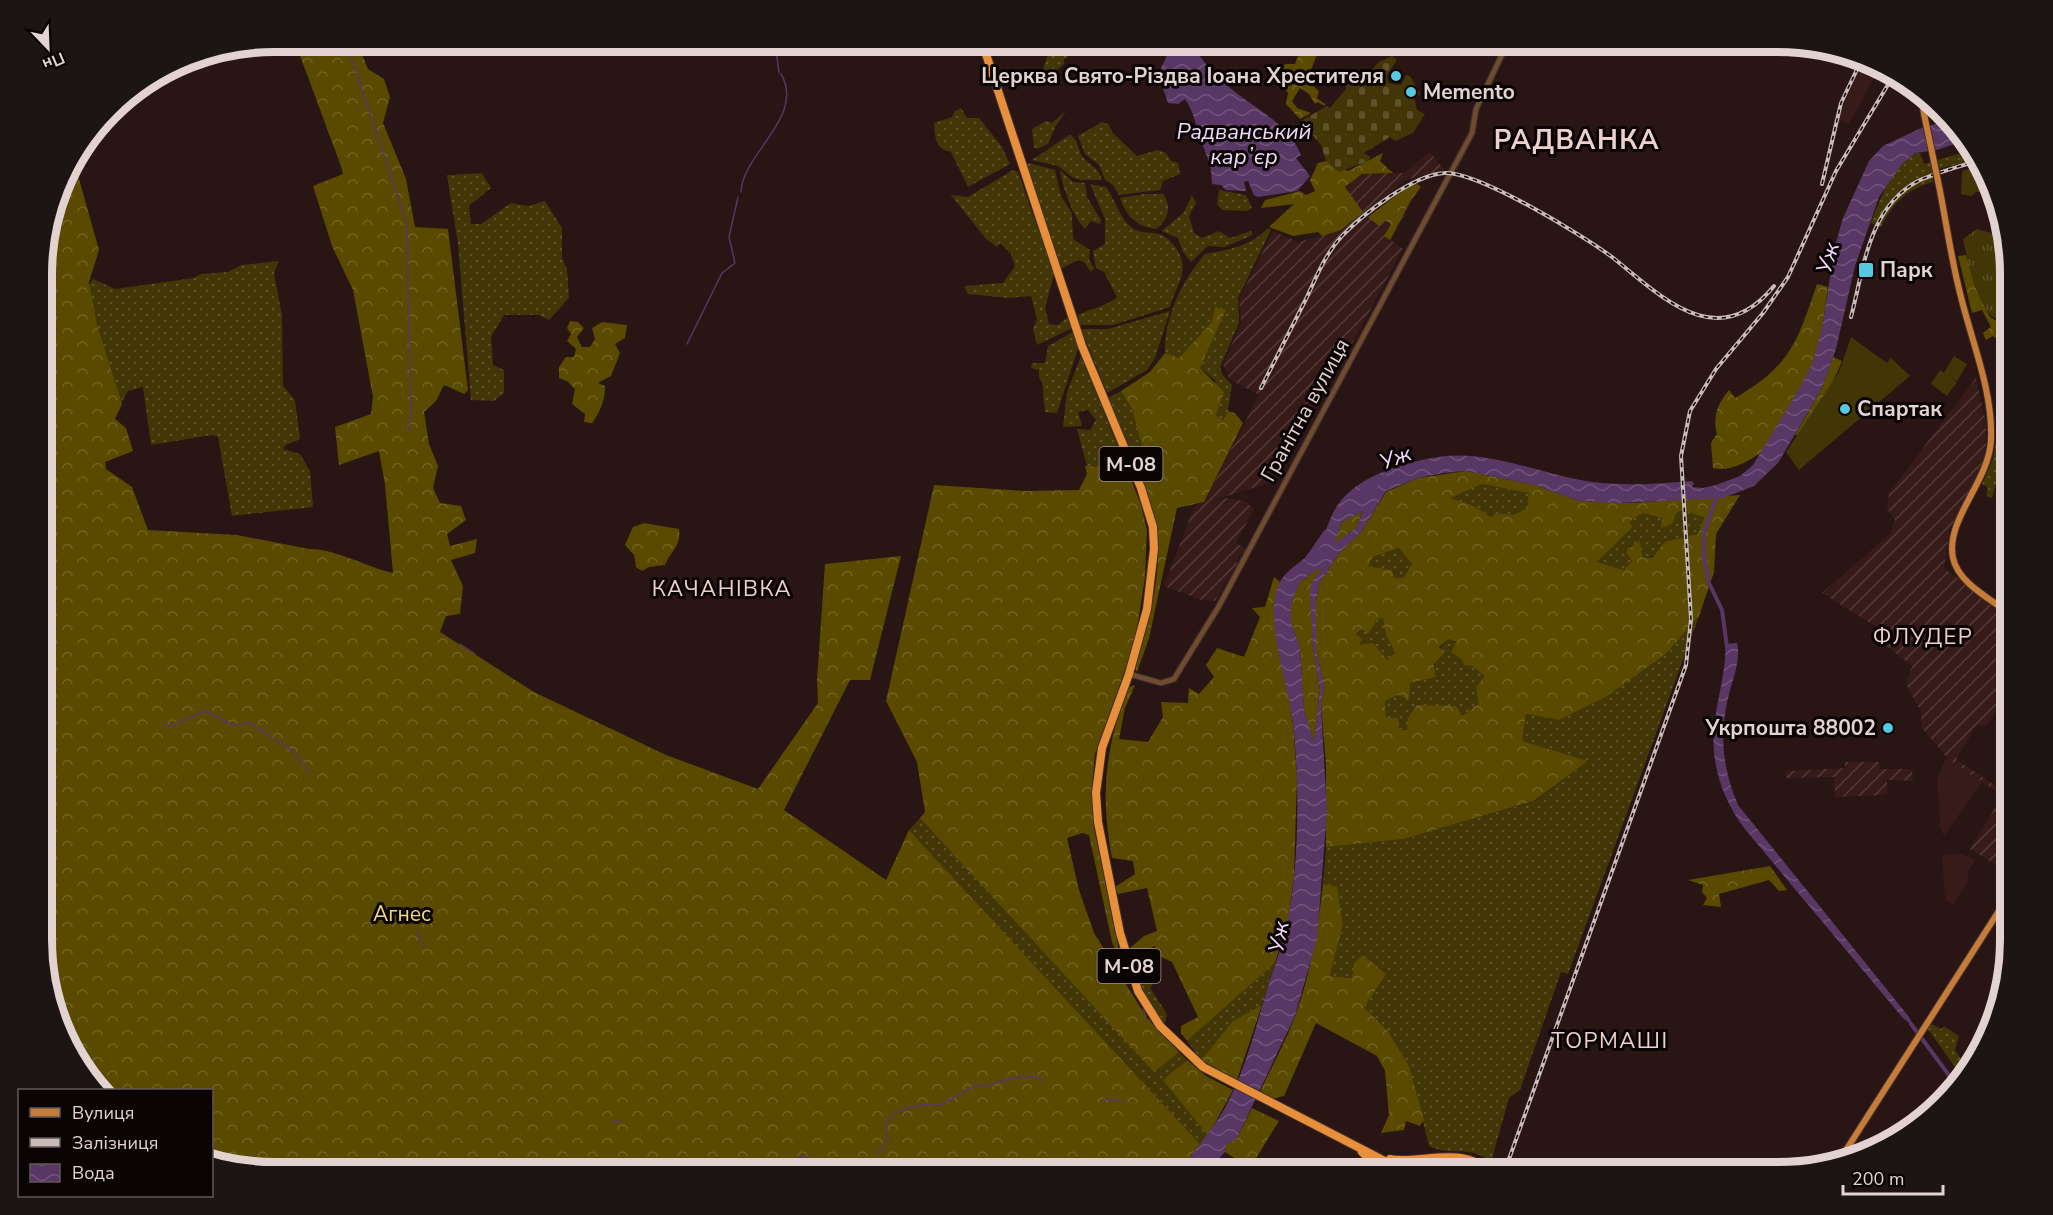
<svg xmlns="http://www.w3.org/2000/svg" width="2053" height="1215" font-family="'Nunito Sans',sans-serif">
	<style>
		.built { fill: #361b19 }
		.industrial { fill: url(#industrial-furrows) }
		.grass { fill: url(#grass-dots) }
		.forest { fill: url(#forest-crowns); fill-rule: evenodd }
		.cemetery { fill: url(#cemetery-stones) }
		.park { fill: url(#park-tufts) }
		.garden { fill: #423607 }
		.water { fill: url(#water-waves); fill-rule: evenodd }
		.lines { fill: none; stroke-linecap: round; stroke-linejoin: round }
		.stream { stroke: #593765; stroke-width: 1.5 }
		.canal { stroke: #593765; stroke-width: 4 }
		.river { stroke: #593765; stroke-width: 6 }
		.minor-casing { stroke: #43302e; stroke-width: 7 }
		.major-casing { stroke: #43302e; stroke-width: 8 }
		.highway-casing { stroke: #43302e; stroke-width: 10 }
		.minor { stroke: #6f4c2e; stroke-width: 4.5 }
		.major { stroke: #c57c38; stroke-width: 6 }
		.highway { stroke: #e78f3a; stroke-width: 8 }
		.rail-casing { stroke: #cabab8; stroke-width: 4 }
		.rail { stroke: #0b0404; stroke-width: 1.5; stroke-dasharray: 4.5; stroke-linecap: butt }
		.major-bridge-casing { stroke: #43302e; stroke-width: 8; stroke-linecap: butt }
		.major-bridge { stroke: #c57c38; stroke-width: 6 }
		.poi-dot { fill: #56c9e1; stroke: #0b0404; stroke-width: 2 }
		.labels { text-anchor: middle; stroke-width: 6; stroke-linejoin: round; paint-order: stroke }
		.shield { fill: #0b0404; stroke: #a29594; stroke-width: 1.5 }
		.shield-label { font-size: 20px; font-weight: bold; fill: #e2d3d1 }
		.poi-label { font-size: 21px; font-weight: bold; fill: #e2d3d1; stroke: #0b0404; text-anchor: start }
		.street-label { font-size: 21px; fill: #e2d3d1; stroke: #0b0404 }
		.park-label { font-size: 21px; fill: #f1d97e; stroke: #0b0404 }
		.water-label { font-size: 22px; font-style: italic; fill: #efd9f7; stroke: #0b0404 }
		.neighbourhood-label { font-size: 22px; letter-spacing: 1.5px; fill: #edd0cc; stroke: #0b0404 }
		.district-label { font-size: 27px; font-weight: bold; letter-spacing: 1.5px; fill: #edd0cc; stroke: #0b0404 }
		.rim { fill: none; stroke: #e2d3d1; stroke-width: 8 }
	</style>
	<defs>
		<pattern id="industrial-furrows" width="10" height="10" patternUnits="userSpaceOnUse" patternTransform="scale(1.5)"><rect width="10" height="10" fill="#361b19"/><path d="M-1 1l2-2M0 10L10 0M9 11l2-2" fill="none" stroke="#533b39"/></pattern>
		<pattern id="grass-dots" width="8" height="8" patternUnits="userSpaceOnUse" patternTransform="scale(1.5)"><rect width="8" height="8" fill="#423607"/><path d="M2 2h.1M6 6h.1" fill="none" stroke="#5d522a" stroke-width="1.8" stroke-linecap="round"/></pattern>
		<pattern id="forest-crowns" width="20" height="18" patternUnits="userSpaceOnUse" patternTransform="scale(1.5)"><rect width="20" height="18" fill="#594a00"/><path d="M2 6a3 3 0 1 1 6 0M12 15a3 3 0 1 1 6 0" fill="none" stroke="#716324"/></pattern>
		<pattern id="cemetery-stones" width="16" height="16" patternUnits="userSpaceOnUse" patternTransform="scale(1.5)"><rect width="16" height="16" fill="#423607"/><path d="M2 7V4a2 2 0 0 1 4 0v3zM10 15v-3a2 2 0 0 1 4 0v3z" fill="#5d522a"/></pattern>
		<pattern id="park-tufts" width="24" height="20" patternUnits="userSpaceOnUse" patternTransform="scale(1.5)"><rect width="24" height="20" fill="#423607"/><path d="M3 7l-1-3M5 7V3M7 7l1-3M15 17l-1-3M17 17v-4M19 17l1-3" fill="none" stroke="#5d522a"/></pattern>
		<pattern id="water-waves" width="16" height="10" patternUnits="userSpaceOnUse" patternTransform="scale(1.5)"><rect width="16" height="10" fill="#593765"/><path d="M0 5q4-4 8 0t8 0" fill="none" stroke="#71537a"/></pattern>
	</defs>
	<rect width="100%" height="100%" fill="#291513"/>
	<path class="built" d="M1864 60 1880 67 1849 124 1837 120Z
		M1946 758 1982 782 1944 836 1940 828 1937 779Z
		M1962 854 1976 860 1968 871V881L1953 905 1945 900 1942 855Z"/>
	<path class="industrial" d="M1430 152 1444 170 1405 180 1365 214 1368 217 1414 182 1420 186 1391 240 1403 249 1345 357 1341 355 1269 483 1214 500 1226 498 1245 501 1254 509 1236 543 1247 549 1238 557 1237 564 1215 601 1201 600 1164 586 1194 507 1204 502 1259 395 1229 379 1223 364 1241 323 1239 299 1273 231 1298 242 1341 230 1345 188 1362 174 1404 173Z
		M1976 378 1986 423V451L1975 480 1950 528 1944 568 2010 618 2011 689 1986 726 1977 725 1956 759 2009 795 2011 793V843L1996 865 1970 849 1998 803 2000 794 1949 760 1922 728 1921 712 1906 684 1912 666 1881 642 1886 633 1822 593 1890 534 1895 520 1887 509 1889 493Z
		M1845 762H1879L1880 769H1912L1913 781 1887 780V795L1835 797 1834 777 1786 778V771L1845 768Z"/>
	<path class="grass" d="M1076 42 1072 54 1064 59V64L1051 75 1053 82 1040 79 1049 51 1059 55 1067 44Z
		M961 108 967 118H979L1002 147 1010 164 968 187 951 152C935 149 935 137 934 123L952 117 955 111Z
		M1066 111 1055 127 1048 144 1037 149 1034 147 1032 129 1046 121 1052 123Z
		M1102 122 1108 124 1113 133 1137 156 1158 150 1166 153 1171 161 1178 163 1180 174 1163 181 1160 190 1119 195 1113 185 1105 180 1099 165 1085 154 1078 136Z
		M1069 135C1077 137 1077 146 1081 154 1087 165 1099 166 1102 180H1081L1072 177 1058 166 1032 160Z
		M1974 149 1976 154 1960 164 1932 170 1933 182C1907 189 1893 203 1881 227L1871 223C1877 205 1898 153 1920 153L1924 164Z
		M1029 163 1055 170 1061 196 1072 213 1073 239 1090 250 1089 260 1094 268 1091 272 1084 262 1078 260 1061 269 1025 164Z
		M1013 170 1018 172 1054 274 1045 308 1049 324 1058 325 1069 316 1072 328 1037 345 1033 329 1037 319 1031 296 1008 298 968 294 964 286 1003 283 1015 266 1011 254 1000 243 997 247 986 239 951 195 968 197Z
		M1060 170 1073 182 1085 183 1087 197 1101 220 1100 224 1091 221 1085 229C1072 215 1063 189 1060 170Z
		M482 173 491 188 469 206 471 224H481L511 203 529 206 545 201 562 228V258L567 269 569 298 549 320 539 315H504L491 337 493 365 504 370V393L494 401 471 400 458 244 447 175Z
		M1090 184 1106 187C1115 199 1119 217 1131 227 1141 235 1152 231 1162 235 1169 239 1174 244 1178 251 1190 273 1176 284 1170 307L1113 325H1080L1078 315C1091 308 1106 307 1117 297L1104 272 1096 268 1093 251 1105 244V219Z
		M1219 190 1246 195 1252 208 1247 211 1222 210 1217 204Z
		M1144 194H1163C1173 207 1167 221 1156 229 1137 227 1126 216 1120 198Z
		M1192 195 1196 203 1189 216 1194 233 1202 238 1219 231 1230 238 1251 231 1253 235 1224 247 1208 246 1191 262 1183 252 1178 238 1162 231 1184 212Z
		M1268 228 1271 230 1238 298 1239 323 1220 367 1222 374 1232 385 1228 411 1223 420 1216 415 1215 380 1200 368 1226 310 1179 359 1165 353C1164 318 1182 280 1205 254 1227 250 1252 246 1268 228Z
		M279 261 274 273 282 316 283 386 295 400 300 439 286 445 283 449 300 454 310 471 313 507 232 516 218 437 212 435 151 445 143 387 128 391 117 411 85 292 93 279 115 289 194 278 201 274 228 272 241 265Z
		M1170 311 1155 358 1147 370 1107 393 1081 329H1108Z
		M1073 332 1078 349 1057 413 1045 412 1042 381 1039 378V370L1031 368 1032 363H1045L1048 346Z
		M1081 356 1121 454 1108 468 1087 466 1077 429 1090 430 1096 420 1088 410 1078 412 1082 426 1063 427 1067 392Z
		M1121 391 1132 409 1146 461 1136 462 1107 398Z
		M2003 436 2010 440 2007 459 2010 460 2002 479H1997L1992 498 1986 496 1988 488 1982 484 1993 459 1996 441Z
		M1482 484 1530 493 1527 508 1513 515 1496 513 1491 517 1474 506 1449 498Z
		M1682 510 1704 516 1698 534C1678 539 1663 556 1643 558L1638 541 1633 561 1624 570 1597 562 1633 527 1628 522 1642 513 1662 518 1661 527Z
		M1399 548 1412 564 1403 578 1394 579 1392 570 1368 566 1373 557Z
		M1699 616 1568 974 1561 972 1520 1090 1509 1098 1491 1162C1469 1144 1451 1157 1429 1146L1409 1066 1388 1031 1364 1007 1353 978 1330 976 1343 924 1337 886 1323 884 1326 847 1404 839 1535 801 1588 761 1521 741 1526 714 1559 720 1667 653Z
		M1384 618 1386 635 1395 653 1387 661 1380 652 1359 645 1356 635 1362 629 1368 633 1377 620Z
		M1449 639C1463 645 1472 665 1486 676L1476 687 1478 704 1462 716 1408 730 1399 729 1386 718 1385 701 1399 695 1410 683 1436 677C1433 661 1436 650 1449 639Z
		M920 818 1154 1071 1179 1052 1187 1060 1164 1080 1208 1136 1200 1144 909 830Z
		M1275 963 1262 1005 1233 1022 1201 1060 1187 1041Z
		M1140 973 1145 974 1153 984 1150 988 1167 1014 1165 1024C1153 1013 1141 992 1137 975Z
		M1932 1024 1941 1029 1944 1026 1959 1036 1955 1050 1962 1061 1972 1067 1963 1078 1927 1028Z
		M1456 1159 1453 1169 1455 1173H1416L1399 1164Z"/>
	<path class="forest" d="M295 42H357L368 69 384 79 390 97 383 123 406 179 415 227 448 229 468 390 464 394 444 385 436 401 424 412 429 444 438 466 433 488 440 503 461 506 466 520 447 534 450 546 477 539 475 553 451 560 463 586 460 614 446 616 440 632 534 692 666 755 758 789 818 703 817 680 825 564 901 556 870 680H850L784 810 886 880 909 830 1200 1144 1179 1173H274L212 1164V1090H103L81 1069 44 971V821L53 809 44 799V245L66 171 74 161 99 250 89 282 97 325 122 404 115 419 126 428 133 451 105 462 106 469 132 487 148 530 237 535 309 549C334 548 366 567 393 573L385 485 379 451 339 465 335 427 371 414 373 397 353 290 332 246 313 186 343 174 342 169Z
		M1301 48H1310L1317 54 1307 81 1319 91 1317 98 1325 104V106L1317 102 1315 104 1309 94 1300 88 1292 101 1297 108 1311 113 1300 119 1286 104 1288 93 1281 84 1284 75 1282 68 1285 64H1295Z
		M1383 153 1380 161 1393 173 1362 174 1345 187 1363 212 1341 230 1322 236 1318 232 1293 236 1269 227 1294 204 1261 208 1265 200 1300 191 1306 195 1315 191 1310 180 1318 163 1326 161 1348 171Z
		M1414 182 1421 187 1411 200 1390 240 1384 236 1391 224 1385 220 1379 226 1368 217Z
		M1966 255 1976 289 1990 317 2010 329V349L1993 336 1986 340 1983 333 1991 327 1982 310 1972 313 1958 256Z
		M1817 284 1828 287C1824 313 1822 341 1812 365 1804 383 1777 437 1764 450 1752 460 1729 473 1713 468L1711 443 1717 434C1712 417 1718 403 1729 390L1735 398C1791 365 1797 343 1817 284Z
		M1215 307 1226 310 1200 368 1224 392 1216 415 1223 420 1228 411 1235 413 1243 423 1204 502 1177 508 1149 638 1137 672 1135 668C1148 623 1164 572 1156 525 1152 504 1143 483 1136 462L1146 461 1132 409 1121 391 1150 372 1165 353 1179 358 1212 322Z
		M570 321 578 322 584 328 577 337 582 347H590L595 339 592 328 602 322 627 325 625 338 615 344 620 353 611 376 598 383 605 386C606 399 598 416 592 423L584 422 585 414 572 404 575 389 567 381 559 378V367L566 357H574L576 349 567 341 571 334 567 328Z
		M1833 357 1842 361C1832 388 1815 412 1798 435H1795L1821 390Z
		M1121 454 1141 505 1147 530 1145 577 1135 642 1095 754 1092 787 1094 828 1120 955 1118 956 1112 942 1089 835 1082 833 1067 838 1079 890 1094 933 1147 1018 1179 1052 1154 1072 920 818 925 812 917 762 886 701 934 485 1024 491 1079 490 1087 474 1085 466 1108 467Z
		M1466 471 1535 485 1579 501 1632 503 1740 495 1716 534 1714 572 1699 616 1667 653 1607 696 1559 720 1526 714 1522 741 1588 761 1534 801 1404 839 1326 847V764L1321 705 1324 685 1316 650V601L1319 584 1339 553 1361 532 1386 492 1418 478ZM1482 484 1529 493 1527 508 1513 515 1496 513 1491 517 1474 506 1450 498ZM1682 510 1704 517 1698 534 1665 542 1653 557 1643 558 1639 540 1626 552 1632 561 1624 570 1597 562 1633 527 1629 522 1642 513 1662 518 1661 528 1672 524 1676 514ZM1399 548 1412 564 1403 578H1394L1392 570 1368 566 1373 557ZM1383 618 1386 635 1395 653 1387 660 1373 643 1359 645 1362 639 1356 634 1362 629 1368 634 1377 620ZM1449 639 1456 642 1451 652 1462 659 1464 665 1472 666 1485 676 1476 687 1478 704 1462 716 1456 706 1417 705 1408 718 1407 730 1399 729 1398 718H1386L1385 701 1399 695 1409 700 1410 683 1436 677 1434 664 1444 653 1439 647Z
		M1363 510 1356 528 1333 545 1342 522Z
		M644 523 679 529C682 546 670 551 665 565L649 567 642 571 636 567 634 555 625 545 633 527Z
		M1317 569H1321L1312 614 1313 648 1320 689 1314 743 1304 710 1300 647 1291 622V604L1299 583Z
		M1274 577 1280 582 1275 604 1293 724 1297 778 1294 876 1289 916 1275 963 1187 1041 1181 1033V1026L1198 1017 1172 962 1157 955 1155 946 1133 958 1129 949 1144 936 1157 931 1147 888 1118 894 1115 887 1135 874 1133 861 1112 858C1100 793 1105 747 1129 687L1135 685 1125 708 1119 739 1148 742 1163 717 1161 702 1188 703 1189 688 1199 694 1214 677 1206 665 1217 648 1244 657 1260 617 1252 608 1265 607Z
		M1770 866 1787 890 1779 891 1769 880 1719 894 1721 907 1703 905 1707 898 1702 892 1703 885 1688 880Z
		M1323 884 1337 886 1343 924 1330 976 1352 978 1354 963 1363 955 1386 974 1364 1007 1388 1031 1409 1066 1424 1120 1420 1126 1406 1121 1404 1130 1381 1133 1389 1115 1385 1071 1377 1056 1316 1023 1284 1096 1272 1099 1259 1094C1271 1067 1286 1042 1296 1014 1311 971 1318 929 1323 884Z
		M1262 1005 1237 1080 1201 1060 1233 1021Z
		M1187 1060 1206 1076 1233 1090 1208 1136 1163 1080Z
		M1252 1108 1279 1121 1250 1168 1225 1152 1226 1145 1237 1138Z"/>
	<path class="cemetery" d="M1392 56 1397 60 1387 75 1388 83 1401 85 1406 75 1410 76 1420 94 1414 97 1417 110 1425 114 1413 133 1395 141 1390 137 1364 153 1371 157 1368 161 1339 172 1326 161 1321 145 1301 121 1327 106 1330 108 1346 89 1341 72 1369 73 1379 62Z"/>
	<path class="park" d="M1977 229 2006 237 2010 259V299L1996 319C1976 307 1968 261 1963 239Z"/>
	<path class="garden" d="M1982 165 1999 199V201L1984 199 1983 192H1976L1971 196 1961 194 1962 171Z
		M1851 337 1887 363 1891 358 1910 376 1799 470 1786 452 1839 372Z
		M1954 356 1967 364 1957 381 1949 376 1957 382 1947 396 1931 384 1940 370 1944 373Z"/>
	<path class="water" d="M1172 42H1190C1198 56 1217 77 1230 88 1255 109 1287 122 1301 155L1296 158 1310 176 1297 191 1258 197 1254 195 1248 181 1244 182 1246 191 1226 190 1221 185 1212 184C1211 161 1209 164 1202 143 1196 128 1195 114 1185 99L1178 104 1168 103 1158 74 1166 58 1167 46Z
		M1945 121 1966 140 1937 150 1915 153 1902 164 1879 197 1855 266 1836 349 1821 390 1778 463 1754 486 1723 498 1618 503 1579 501 1535 485 1466 471 1443 473 1418 478 1386 491 1361 532 1339 553 1319 584 1316 601V650L1324 685 1321 705 1327 812 1317 939 1295 1016 1237 1138 1226 1145 1225 1152 1207 1173H1180C1194 1149 1213 1130 1226 1106 1243 1074 1253 1038 1263 1003 1271 974 1284 944 1289 914 1297 870 1298 822 1297 778 1296 760 1295 741 1293 723 1289 685 1263 620 1279 584 1286 568 1308 559 1318 546 1326 534 1329 518 1337 506 1358 476 1397 465 1432 458 1486 447 1540 475 1593 482 1626 486 1658 484 1691 481L1694 483 1692 487 1703 488 1716 485 1740 476 1753 465 1796 394 1812 364 1822 328 1835 246 1843 218 1869 161 1883 146 1919 129ZM1363 511 1356 528 1334 544 1342 522ZM1317 569 1321 570 1312 582 1310 591 1313 648 1320 689 1314 742 1304 710 1300 647 1291 622V604L1299 583Z
		M1737 643C1741 659 1733 679 1729 694 1719 734 1722 767 1738 805L1909 1017 1915 1028 1902 1017 1744 828C1721 797 1709 759 1715 720 1718 695 1727 667 1725 644Z"/>
	<g class="lines">
		<path class="stream" d="M346 42 407 224 411 415 408 432
			M767 42 769 48 776 50 779 73
			M741 192C742 154 806 116 781 74
			M687 344 722 273 735 263 729 237 738 197
			M44 606 50 643V726L44 739
			M460 644 475 654
			M164 724 170 726 206 711 232 725 250 723 294 752 310 773
			M416 931 424 947
			M1143 1009 1146 1016
			M1149 1020 1150 1021
			M1103 1099 1117 1101
			M1122 1102 1126 1103
			M613 1122 621 1121
			M878 1154 887 1141 886 1123 896 1112 918 1105H941L976 1085 983 1087 1008 1079 1034 1076 1044 1081
			M797 1158 803 1156 826 1169 852 1173
			M1081 1162V1173
			M1056 1173 1057 1167 1071 1166 1089 1158 1100 1160 1114 1170 1126 1173"/>
		<path class="canal" d="M1717 496 1704 533V558L1709 583 1722 610 1727 647
			M1911 1024 1957 1086"/>
		<path class="river" d="M1355 497 1384 478
			M1308 559 1326 533"/>
		<g class="minor-casing">
			<path id="minor" d="M1521 42H1554
				M1616 42 1673 51 1705 42
				M1129 674 1161 683 1174 679 1219 606 1472 133 1476 109 1508 42"/>
		</g>
		<g class="major-casing">
			<path id="major" d="M1922 99 1924 114
				M1938 181C1946 220 1951 259 1961 297 1972 342 1993 392 1991 439 1990 481 1945 519 1953 558 1958 583 1991 599 2010 614
				M1841 1158 2011 892"/>
		</g>
		<g class="highway-casing">
			<path id="highway" d="M982 42 1082 346 1141 488 1153 527 1154 549 1147 609 1129 674 1102 748 1096 793 1098 822 1120 933 1138 991 1160 1026 1203 1067 1408 1173
				M1362 1152 1371 1161 1376 1173
				M1390 1159C1416 1165 1472 1144 1485 1173"/>
		</g>
		<use href="#minor" class="minor"/>
		<use href="#major" class="major"/>
		<use href="#highway" class="highway"/>
		<g class="rail-casing">
			<path id="rail" d="M1822 184 1841 103 1862 59
				M1851 317C1864 268 1868 208 1918 181 1937 172 1959 167 1979 160
				M1261 388C1276 358 1291 329 1306 299 1316 278 1325 254 1342 236 1363 214 1413 175 1444 173 1476 170 1584 236 1612 257 1660 295 1717 356 1774 286
				M1504 1173 1686 665 1691 619 1681 456 1690 411 1716 369 1763 313 1788 277 1836 171 1895 73"/>
		</g>
		<use href="#rail" class="rail"/>
		<g class="major-bridge-casing">
			<path id="major-bridge" d="M1924 114 1938 181"/>
		</g>
		<use href="#major-bridge" class="major-bridge"/>
	</g>
	<g class="poi-dot">
		<circle cx="1396" cy="76" r="6"/>
		<circle cx="1411" cy="92" r="6"/>
		<rect x="1858" y="262" width="16" height="16" rx="3"/>
		<circle cx="1845" cy="409" r="6"/>
		<circle cx="1888" cy="728" r="6"/>
	</g>
	<g class="labels">
		<g class="shield">
			<rect x="1099.5" y="447" width="63" height="34" rx="4.5"/>
			<rect x="1097.5" y="949" width="63" height="34" rx="4.5"/>
		</g>
		<g class="shield-label">
			<text x="1131" y="471">М-08</text>
			<text x="1129" y="973">М-08</text>
		</g>
		<g class="poi-label">
			<text x="1384" y="83" text-anchor="end">Церква Свято-Різдва Іоана Хрестителя</text>
			<text x="1423" y="99">Memento</text>
			<text x="1880" y="277">Парк</text>
			<text x="1857" y="416">Спартак</text>
			<text x="1876" y="735" text-anchor="end">Укрпошта 88002</text>
		</g>
		<g class="street-label">
			<text transform="translate(1305 410) rotate(-61)" y="7">Гранітна вулиця</text>
		</g>
		<g class="park-label">
			<text x="402" y="921">Агнес</text>
		</g>
		<g class="water-label">
			<text x="1244" y="139">Радванський<tspan x="1244" dy="25">карʼєр</tspan></text>
			<text transform="translate(1827 258) rotate(-73)" y="8">Уж</text>
			<text transform="translate(1395 457) rotate(-19)" y="8">Уж</text>
			<text transform="translate(1278 937) rotate(-79)" y="8">Уж</text>
		</g>
		<g class="neighbourhood-label">
			<text x="722" y="596">КАЧАНІВКА</text>
			<text x="1923" y="644">ФЛУДЕР</text>
			<text x="1610" y="1048">ТОРМАШІ</text>
		</g>
		<g class="district-label">
			<text x="1577" y="149">РАДВАНКА</text>
		</g>
	</g>
	<path d="M0 0H2053V1215H0ZM274 52H1778A222 222 0 0 1 2000 274V940A222 222 0 0 1 1778 1162H274A222 222 0 0 1 52 940V274A222 222 0 0 1 274 52Z" fill="#1c1514" fill-rule="evenodd"/>
	<path class="rim" d="M274 52H1778A222 222 0 0 1 2000 274V940A222 222 0 0 1 1778 1162H274A222 222 0 0 1 52 940V274A222 222 0 0 1 274 52Z"/>
	<rect x="18" y="1089" width="195" height="108" fill="#0b0404" stroke="#615756" stroke-width="1.5"/>
	<rect x="30" y="1108" width="30" height="9" fill="#c57c38" stroke="#615756" stroke-width="1.5"/>
	<text x="72" y="1119" font-size="18" fill="#e2d3d1">Вулиця</text>
	<rect x="30" y="1138" width="30" height="9" fill="#cabab8" stroke="#615756" stroke-width="1.5"/>
	<text x="72" y="1149" font-size="18" fill="#e2d3d1">Залізниця</text>
	<rect x="30" y="1164" width="30" height="18" fill="url(#water-waves)" stroke="#615756" stroke-width="1.5"/>
	<text x="72" y="1179" font-size="18" fill="#e2d3d1">Вода</text>
	<g transform="translate(48 48) rotate(157)" stroke="#0b0404" stroke-width="4.5" paint-order="stroke">
	<path d="M0-4.5L10 22L0 15L-10 22Z" fill="#e2d3d1"/>
	<text y="-9" font-size="16" font-weight="bold" text-anchor="middle" fill="#e2d3d1">Пн</text>
	</g>
	<path d="M1843 1185v9h100v-9" fill="none" stroke="#e2d3d1" stroke-width="3"/>
	<text x="1852" y="1185" font-size="18" fill="#e2d3d1" stroke="#0b0404" stroke-width="4.5" paint-order="stroke">200 m</text>
</svg>
